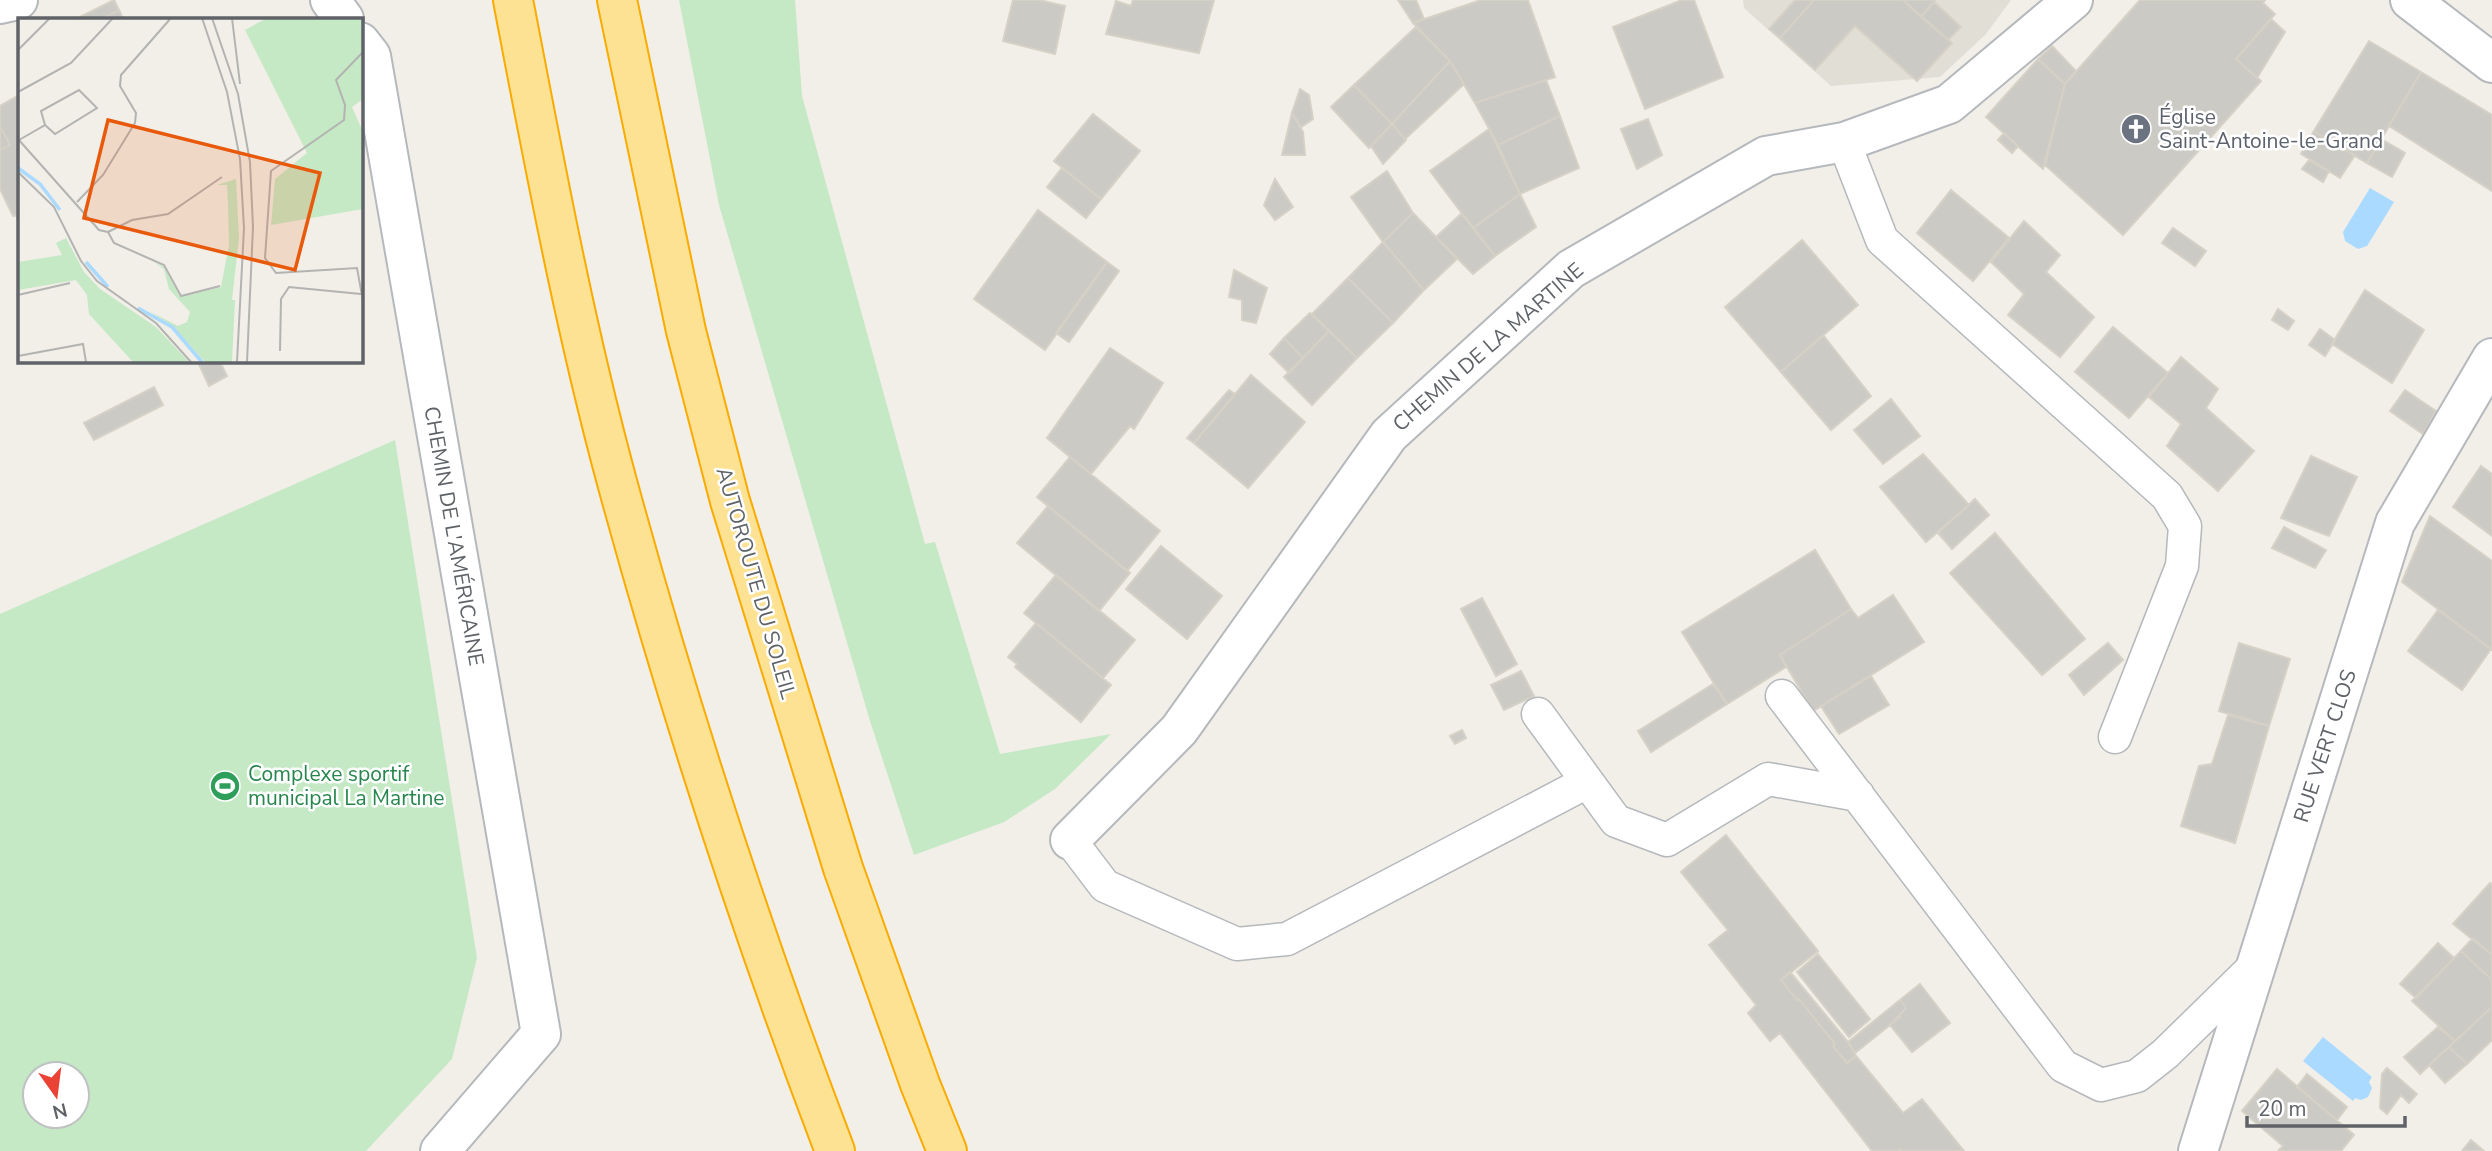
<svg xmlns="http://www.w3.org/2000/svg" width="2492" height="1151" font-family="'Nunito Sans',sans-serif">
	<style>
		.education { fill: #e1ded6 }
		.green { fill: #c5e8c5; fill-rule: evenodd }
		.water { fill: #aadaff }
		.building { fill: #cccac5; stroke: #d6d1c6; stroke-width: 2 }
		.lines { fill: none; stroke-linecap: round; stroke-linejoin: round }
		.service-casing { stroke: #b5b8bc; stroke-width: 35 }
		.minor-casing { stroke: #b5b8bc; stroke-width: 42 }
		.motorway-casing { stroke: #f9ab00; stroke-width: 42 }
		.service { stroke: #fff; stroke-width: 32 }
		.minor { stroke: #fff; stroke-width: 38 }
		.motorway { stroke: #fde293; stroke-width: 38 }
		.labels { text-anchor: middle; stroke-width: 5; stroke-linejoin: round; paint-order: stroke }
		.worship-label { font-size: 21px; fill: #5b616d; stroke: #fff; text-anchor: start }
		.street-label { font-size: 21px; fill: #5f6368; stroke: #fff }
		.leisure-label { font-size: 21px; fill: #27864d; stroke: #fff; text-anchor: start }
		.inset-river { fill: none; stroke: #aadaff; stroke-width: 3.5 }
		.inset-road { fill: none; stroke: #b3b3b1; stroke-width: 2 }
		.view { fill: #e8590c; fill-opacity: 0.15; stroke: #e8590c; stroke-width: 3.5 }
		.inset-edge { fill: none; stroke: #5f6368; stroke-width: 3.5 }
	</style>
	<rect width="100%" height="100%" fill="#f1efe8"/>
	<path class="education" d="M1743 0H2011L1986 34 1940 77 1831 86 1744 8Z"/>
	<path class="green" d="M679 0H795L802 96 925 544 935 542 1000 754 1111 734 1055 789 1004 822 914 855 870 721 719 205Z
		M395 440 477 958 452 1059 366 1151H0V614ZM77 1074V1116H35V1074Z"/>
	<path class="water" d="M2370 188 2394 202 2367 246 2358 249 2345 241 2343 232Z
		M2323 1037 2372 1077 2369 1082 2372 1088 2368 1097 2361 1100 2355 1098 2353 1101 2303 1061Z"/>
	<path class="building" d="M114 0 119 10 102 19H76Z
		M1013 0H1039L1065 6 1055 54 1003 41Z
		M1133 0H1214L1199 53 1106 34 1116 1 1131 6Z
		M1398 0H1416L1424 19 1413 23Z
		M1481 0H1528L1555 77 1475 103 1450 61 1413 23Z
		M1682 0H1694L1723 77 1645 109 1613 27Z
		M1795 0H1814L1780 38 1769 29Z
		M1814 0H1903L1952 43 1917 81 1855 26 1815 70 1780 38Z
		M1903 0H1935L1921 17Z
		M2140 0H2265L2263 3 2275 14 2236 59 2261 81 2123 235 2045 165 2065 84Z
		M1934 2 1961 27 1948 40 1921 17Z
		M119 10 123 19H102Z
		M2271 19 2285 32 2257 78 2236 59Z
		M1416 27 1450 61 1392 124 1354 85Z
		M2369 41 2421 72 2367 163 2314 131Z
		M2052 46 2076 71 2065 84 2038 59Z
		M2038 59 2065 84 2043 169 1986 117Z
		M1450 61 1464 84 1405 139 1392 124Z
		M2421 72 2492 115V191L2389 126Z
		M1546 80 1560 116 1498 145 1475 103Z
		M1354 85 1392 124 1369 148 1331 107Z
		M1300 89 1309 95 1313 119 1301 127 1292 113Z
		M19 95V222L16 215 13 216 0 189V150L10 145 0 126V106Z
		M1292 113 1303 132 1305 155H1282Z
		M1093 114 1140 151 1101 199 1054 161Z
		M1560 116 1579 168 1520 194 1498 145Z
		M1648 119 1662 155 1637 169 1621 129Z
		M1392 124 1406 140 1383 164 1371 146Z
		M0 126 10 145 0 150Z
		M1489 129 1520 194 1473 228 1430 171Z
		M2314 131 2355 155 2340 178 2301 154Z
		M2004 133 2018 146 2012 153 1998 140Z
		M2381 139 2405 153 2392 177 2367 163Z
		M2309 160 2329 171 2323 182 2302 169Z
		M1062 168 1101 199 1086 218 1047 187Z
		M1387 171 1413 213 1383 242 1351 197Z
		M1275 179 1293 207 1275 220 1264 205Z
		M1951 190 2009 238 1973 281 1917 233Z
		M1520 194 1536 227 1495 256 1473 228Z
		M1038 210 1107 262 1045 350 974 299Z
		M1413 213 1457 259 1424 290 1383 242Z
		M1462 213 1495 256 1473 274 1436 237Z
		M2024 221 2060 255 2046 272 2094 317 2060 357 2008 315 2024 294 1991 262Z
		M2173 228 2206 251 2195 266 2162 243Z
		M1802 240 1858 305 1781 372 1725 307Z
		M1383 242 1424 290 1393 323 1348 278Z
		M1107 262 1119 271 1069 342 1056 333Z
		M1234 270 1267 288 1256 323 1242 320V300L1229 297Z
		M1348 278 1393 323 1357 358 1312 314Z
		M2365 290 2424 330 2392 383 2332 344Z
		M2278 309 2294 321 2288 330 2272 320Z
		M1310 313 1329 331 1303 358 1284 338Z
		M2113 327 2168 373 2129 418 2075 372Z
		M2320 329 2335 340 2325 356 2309 345Z
		M1329 331 1357 358 1312 405 1284 377Z
		M1823 335 1871 396 1831 430 1781 372Z
		M1284 338 1303 358 1289 373 1270 354Z
		M1110 348 1163 383 1134 429 1130 426 1091 474 1047 438Z
		M2181 357 2218 389 2206 408 2254 451 2218 491 2167 446 2181 424 2149 397Z
		M197 360H219L227 376 209 386Z
		M1251 375 1305 422 1248 488 1194 443Z
		M154 387 163 405 94 440 84 423Z
		M1229 390 1235 394 1194 443 1187 438Z
		M2405 390 2436 411 2423 434 2390 411Z
		M1891 399 1920 436 1883 464 1854 430Z
		M1923 454 1969 505 1926 542 1880 487Z
		M2311 456 2357 477 2329 536 2281 518Z
		M1070 457 1160 531 1127 571 1037 497Z
		M2481 466 2492 474V536L2453 507Z
		M1975 499 1989 515 1952 549 1938 533Z
		M1048 506 1130 573 1099 611 1017 543Z
		M2430 516 2492 561V650L2402 582Z
		M2284 527 2326 550 2315 568 2272 548Z
		M1995 533 2085 639 2042 675 1950 573Z
		M1161 546 1222 596 1187 639 1126 589Z
		M1815 550 1851 609 1780 655 1786 667 1727 704 1682 632Z
		M1056 575 1135 640 1103 678 1024 613Z
		M1893 595 1924 642 1813 711 1780 655 1851 609 1858 618Z
		M1482 598 1517 664 1496 676 1461 609Z
		M2438 610 2491 649 2462 690 2408 651Z
		M1036 623 1111 685 1081 722 1015 667 1017 664 1008 657Z
		M2108 643 2123 660 2084 695 2069 675Z
		M2239 643 2290 659 2269 726 2219 711Z
		M1521 671 1534 696 1504 710 1491 685Z
		M1871 676 1889 705 1839 734 1821 706Z
		M1713 684 1727 704 1651 752 1638 731Z
		M2228 715 2269 726 2235 843 2181 826 2199 766 2212 764Z
		M1462 730 1466 738 1455 744 1450 736Z
		M1726 835 1818 951 1781 980 1797 1000 1799 999 1835 1044 1833 1046 1847 1063 1856 1056 1903 1113 1922 1099 1964 1151H1901L1900 1149 1897 1151H1872L1780 1033 1770 1041 1748 1013 1756 1005 1709 945 1728 930 1681 872Z
		M2490 883 2492 885V955L2453 924Z
		M2473 938 2492 955V980L2461 951Z
		M2438 943 2454 958 2416 998 2400 984Z
		M2461 951 2492 980V1007L2455 1041 2412 1001Z
		M1818 954 1870 1019 1849 1037 1797 972Z
		M1790 972 1848 1042 1856 1056 1847 1063 1833 1046 1835 1044 1799 999 1797 1000 1781 980Z
		M1920 984 1950 1023 1912 1052 1890 1025 1906 1008 1900 1000Z
		M1900 1000 1906 1008 1899 1016 1900 1017 1855 1053 1848 1042Z
		M2492 1007V1040L2467 1064 2449 1047Z
		M2438 1027 2455 1041 2420 1074 2404 1057Z
		M2449 1047 2467 1064 2445 1083 2429 1065Z
		M2387 1068 2417 1094 2409 1103 2401 1095 2387 1114 2380 1108 2382 1074Z
		M2277 1069 2354 1135 2341 1151H2278L2283 1146 2242 1111Z
		M2307 1074 2347 1107 2337 1120 2297 1087Z
		M2471 1140 2484 1151H2462Z"/>
	<g class="lines">
		<g class="service-casing">
			<path id="service" d="M1844 142 1882 240 2167 496 2185 526 2182 566 2115 737
				M1782 696 2063 1066 2101 1085 2137 1076 2165 1054 2256 965
				M1538 714 1616 821 1667 840 1768 779 1858 795
				M1070 840 1105 886 1237 944 1287 939 1587 782"/>
		</g>
		<g class="minor-casing">
			<path id="minor" d="M330 0 344 19
				M2410 0 2492 63
				M0 4 18 0
				M360 42 371 56 541 1034 440 1151
				M1070 840 1179 730 1389 435 1571 269 1766 156 1844 142 1949 104 2073 0
				M2198 1151 2395 523 2492 358"/>
		</g>
		<g class="motorway-casing">
			<path id="motorway" d="M513 0C544 161 574 324 617 482 679 709 751 931 835 1151
				M617 0 686 331 730 501 843 868 920 1084 947 1151"/>
		</g>
		<use href="#service" class="service"/>
		<use href="#minor" class="minor"/>
		<use href="#motorway" class="motorway"/>
	</g>
	<defs>
		<g id="church-disc" transform="scale(1.575)"><circle r="9.5" fill="#6b7280" stroke="#fff"/><path d="M-1.2-6h2.4v3.5h3.3v2.4h-3.3V6h-2.4V-.1h-3.3v-2.4h3.3Z" fill="#fff"/></g>
		<g id="stadium-disc" transform="scale(1.575)"><circle r="9.5" fill="#2e9e5b" stroke="#fff"/><path d="M0-5a6.5 5 0 1 0 0 10a6.5 5 0 1 0 0-10ZM-3.5-1.8h7v3.6h-7Z" fill="#fff"/></g>
	</defs>
	<g fill-rule="evenodd">
		<use href="#church-disc" x="2136" y="129"/>
		<use href="#stadium-disc" x="225" y="786"/>
	</g>
	<g class="labels">
		<g class="worship-label">
			<text x="2159" y="124">Église<tspan x="2159" dy="24">Saint-Antoine-le-Grand</tspan></text>
		</g>
		<g class="street-label">
			<text transform="translate(1488 347) rotate(-41)" y="7">CHEMIN DE LA MARTINE</text>
			<text transform="translate(454 536) rotate(80)" y="7">CHEMIN DE L'AMÉRICAINE</text>
			<text transform="translate(756 583) rotate(74)" y="7">AUTOROUTE DU SOLEIL</text>
			<text transform="translate(2325 746) rotate(-72)" y="7">RUE VERT CLOS</text>
		</g>
		<g class="leisure-label">
			<text x="248" y="781">Complexe sportif<tspan x="248" dy="24">municipal La Martine</tspan></text>
		</g>
	</g>
	<g transform="translate(18 18)">
		<rect width="345" height="345" fill="#f1efe8"/>
		<path d="M249 0H345V81L334 89 345 114V191L253 207 257 161 289 135 227 12ZM218 161 221 220 214 282H217L214 344H187L155 308 131 293 160 308 169 304 172 294 151 271 146 251 136 244 146 249 162 279 203 269 211 227 210 187 209 167H199ZM48 220 66 254 82 271 138 309 171 344H115L71 296 69 277 58 262 0 272V244L44 237 38 225Z" fill="#c5e8c5"/>
		<path class="inset-river" d="M0 150 22 166 42 192M68 244 90 269M120 290 154 309 184 344"/>
		<path class="inset-road" d="M184 0 209 74 222 141 226 210 219 344M194 0 220 76 232 144 235 209 229 344M214 0 222 66M0 32 32 0M345 34 318 62 327 87 326 102 253 153 247 240 258 255 339 250 345 283M0 74 53 45 95 0M0 121 81 212 90 214M1 122 27 107 23 93 61 72 79 90 37 116 27 107M0 154 36 189 63 243 79 263 138 305 173 344M59 184 85 157 117 105 118 95 102 68 103 57 153 0M90 214 96 225 146 247 163 278 202 268M90 214 114 202 150 196 204 159M0 277 52 265M262 333 263 281 271 269 343 276M0 338 65 326 68 344"/>
		<path class="view" d="M90 102 302 155 277 252 66 200Z"/>
		<rect width="345" height="345" class="inset-edge"/>
	</g>
	<g transform="translate(56 1095) rotate(166)"><circle r="33" fill="#ffffff" stroke="#bfc1c3" stroke-width="2"/>
	<path d="M0-5L12 26L0 18L-12 26Z" fill="#ea4335"/>
	<text y="-10" font-size="19" font-weight="bold" text-anchor="middle" fill="#5f6368">N</text>
	</g>
	<path d="M2247 1116v10h158v-10" fill="none" stroke="#5f6368" stroke-width="3.5"/>
	<text x="2258" y="1116" font-size="21" fill="#5f6368" stroke="#ffffff" stroke-width="5" paint-order="stroke">20 m</text>
</svg>
